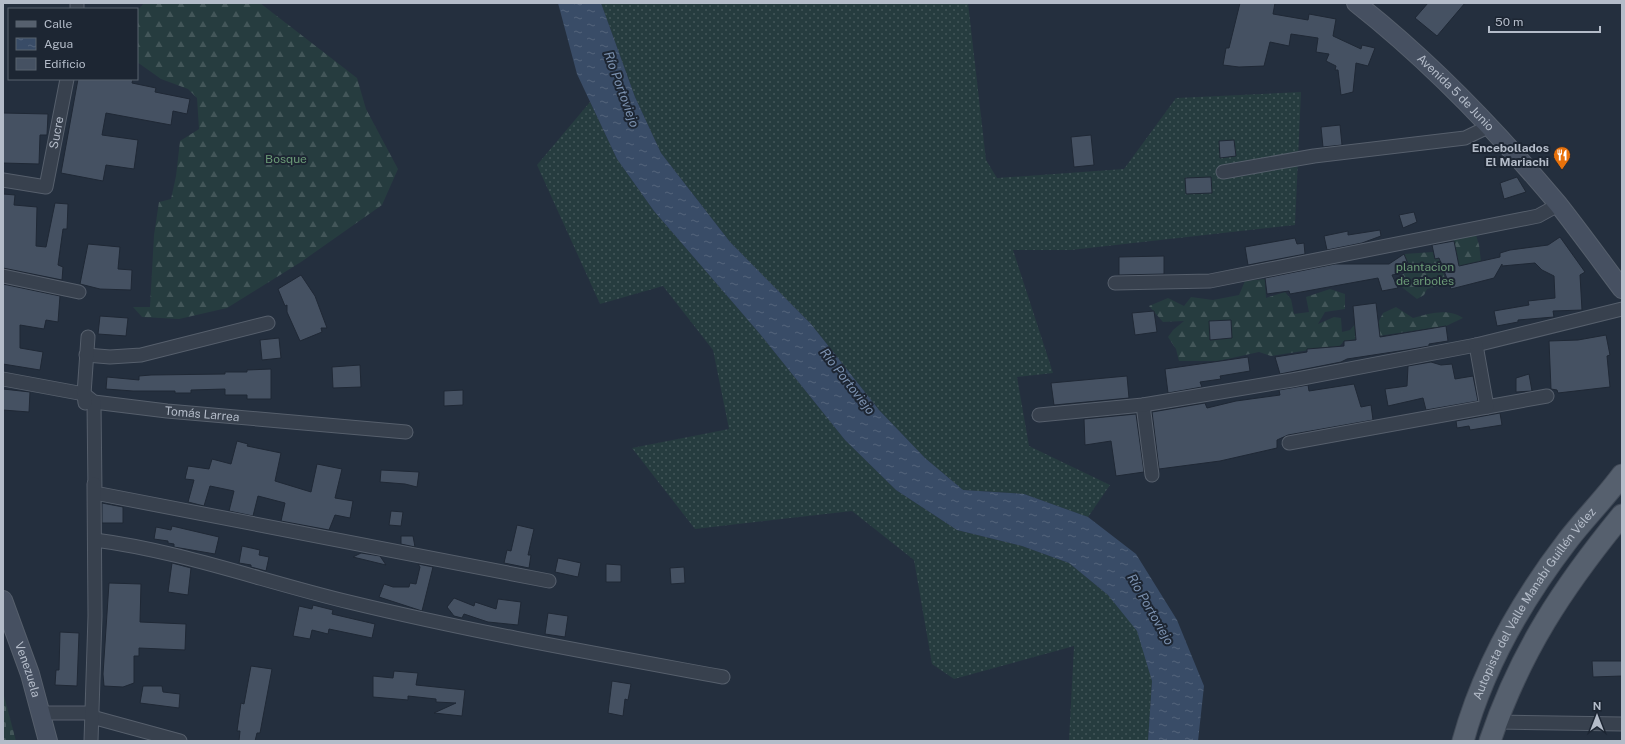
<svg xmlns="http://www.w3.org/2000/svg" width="1625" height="744" font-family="'Public Sans',sans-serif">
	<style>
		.grass { fill: url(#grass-dots) }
		.forest { fill: url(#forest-firs) }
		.cemetery { fill: url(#cemetery-stones) }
		.water { fill: url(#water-ripples) }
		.building { fill: #455162; stroke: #1f2835 }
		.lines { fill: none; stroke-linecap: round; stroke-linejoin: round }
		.street-casing { stroke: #565f6c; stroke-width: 15 }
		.secondary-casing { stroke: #565f6c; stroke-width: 20 }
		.primary-casing { stroke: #414a57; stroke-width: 23 }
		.street { stroke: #38414e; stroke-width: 13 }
		.secondary { stroke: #465061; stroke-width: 18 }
		.primary { stroke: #56606e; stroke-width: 21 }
		.labels { text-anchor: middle; stroke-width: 4; stroke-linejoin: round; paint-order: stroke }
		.street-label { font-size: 12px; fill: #b4bcc9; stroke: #1d2633 }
		.poi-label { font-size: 12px; font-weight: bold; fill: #b4bcc9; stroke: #1d2633; text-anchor: end }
		.park-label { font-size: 12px; fill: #6b9a76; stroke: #1d2633 }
		.water-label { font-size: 13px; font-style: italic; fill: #7c92b1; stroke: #1d2633 }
	</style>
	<defs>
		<pattern id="grass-dots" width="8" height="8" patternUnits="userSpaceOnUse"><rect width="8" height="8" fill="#263c3f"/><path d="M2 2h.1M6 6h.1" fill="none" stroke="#435659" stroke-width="1.8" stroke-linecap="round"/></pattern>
		<pattern id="forest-firs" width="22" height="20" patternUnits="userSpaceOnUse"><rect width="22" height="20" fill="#263c3f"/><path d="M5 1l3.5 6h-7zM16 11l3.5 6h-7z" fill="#435659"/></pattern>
		<pattern id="cemetery-stones" width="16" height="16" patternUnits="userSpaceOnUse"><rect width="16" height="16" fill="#263c3f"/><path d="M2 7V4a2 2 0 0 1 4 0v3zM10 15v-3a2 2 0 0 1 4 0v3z" fill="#435659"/></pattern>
		<pattern id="water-ripples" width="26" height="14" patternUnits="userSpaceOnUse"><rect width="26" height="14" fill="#394c67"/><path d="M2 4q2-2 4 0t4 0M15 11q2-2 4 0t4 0" fill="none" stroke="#53647b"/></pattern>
	</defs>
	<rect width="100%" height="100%" fill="#242f3e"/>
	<path class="grass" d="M601 3H968L986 160 997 178 1124 169 1176 98 1301 92 1295 225 1071 250H1013L1053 373 1017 377 1029 446 1110 485 1088 517 1024 494 963 490 925 458 879 410 811 324 730 242 661 153 635 97Z
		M590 102 617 159 654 211 760 334 845 440 896 490 957 530 1022 546 1069 563 1108 595 1138 631 1152 681 1148 741H1069L1074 646 954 679 932 664 914 560 852 511 695 529 632 448 729 429 713 350 663 286 600 304 537 165Z"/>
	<path class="forest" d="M144 3H260L357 78 366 109 398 169 382 205 301 262 227 308 179 319 142 317 133 307H150L154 235 159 202 171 199 176 176 180 141 199 129 197 98 188 89 161 79 137 62V11Z
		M1476 235 1479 245 1481 261 1443 271 1446 284 1427 289 1424 295 1417 299 1394 281 1410 269 1404 254 1433 252 1435 259 1456 254 1453 236Z
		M1265 279 1266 298 1285 292 1291 299 1294 314 1309 312 1306 297 1330 289 1345 294V309L1325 312 1318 324 1334 317 1341 318 1342 332 1350 330 1356 323 1377 325 1383 313 1396 307 1413 318C1430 313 1448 308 1463 318L1446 326 1344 341 1338 348H1322L1271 356 1259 352 1218 361H1179L1176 349 1168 337 1173 330 1184 321 1163 322 1149 306 1168 298 1184 306 1191 297 1213 300 1239 295 1245 281Z"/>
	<path class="cemetery" d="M3 692 16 741H3Z"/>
	<path class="water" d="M558 3H601L635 97 661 153 730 242 811 324 879 410 925 458 963 490 1024 494 1088 517 1136 554 1177 620 1204 686 1198 741H1148L1152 681 1137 631 1108 595 1069 563 1022 546 957 530 896 490 845 440 760 334 654 211 617 159 577 74Z"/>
	<path class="building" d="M1240 3H1275L1273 14 1308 20 1309 14 1336 19 1333 36 1361 49 1362 45 1375 48 1368 66 1356 63 1353 92 1341 95 1338 70H1335L1336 66 1326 61 1329 54 1316 52 1318 38 1291 34 1289 46 1270 42 1264 66 1239 67 1223 65 1226 48H1229Z
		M1428 3H1465L1437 36 1415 18Z
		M78 79H133L132 83 156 88 155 92 190 99 187 114 173 111 171 125 106 113 102 135 138 140 134 169 106 165 103 181 61 173Z
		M3 113 48 114 47 135H40L39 164 3 163Z
		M1340 125 1342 145 1323 147 1321 127Z
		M1091 135 1094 165 1074 167 1071 137Z
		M1234 140 1236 156 1220 158 1219 141Z
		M1211 177 1212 193 1186 194 1185 178Z
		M1517 177 1526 192 1504 199 1500 183Z
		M3 194 15 195 14 205 37 207 36 246 46 247 55 203 68 204 67 229H63L58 265 63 267 62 280 3 268Z
		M1414 212 1417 222 1403 228 1399 215Z
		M1380 230 1381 236 1362 243 1327 250 1324 236 1348 231V235Z
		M1560 237 1585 272 1580 275 1582 310 1553 311 1554 317 1518 320V322L1497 326 1494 311 1529 305 1528 301 1555 298 1554 276 1542 270 1535 263 1502 266V264L1494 278 1451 289 1439 258 1435 259 1432 245 1454 241 1459 266 1500 257V253L1510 250 1548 245Z
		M1295 238 1297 244 1304 243 1305 254 1248 265 1245 247Z
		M88 244 120 247 118 269 132 270 131 290 100 289 80 284Z
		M1404 254 1411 271 1392 275 1398 288 1382 291 1378 278 1290 294 1289 291 1267 294 1265 278 1335 264H1389Z
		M1164 256V274L1119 275V257Z
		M301 275 315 296 327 328H321L322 332 300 341 287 312V305L285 306 278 289Z
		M3 284 60 296 58 322 46 320 44 329 20 325V348L43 352 40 370 3 364Z
		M1376 303 1380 337 1446 326 1448 341 1429 344V346L1406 350 1347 359 1341 362 1280 374 1275 357 1307 352V349L1344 346V341L1356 340 1353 306Z
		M1154 311 1157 332 1135 335 1132 313Z
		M100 316 128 318 126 336 98 334Z
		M1231 320 1232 338 1210 340 1209 321Z
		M1606 335 1610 355 1607 356 1610 387 1558 393 1557 390 1551 389 1549 341 1578 340Z
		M279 338 281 358 262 360 260 340Z
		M1248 357 1250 371 1220 376 1221 379 1200 382 1202 387 1168 393 1165 369Z
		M1431 362 1441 365 1452 364 1455 379 1473 376 1478 401 1426 410 1423 398 1388 406 1385 389 1407 386 1408 366Z
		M360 365 361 387 333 388 332 367Z
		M271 369V399H247V395H225V389L191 390V393H175V391H133L106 389 107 377 139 380V376L151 375 225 374V372H247V370Z
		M1529 374 1532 391 1516 392V378Z
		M1127 376 1129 398 1054 405 1051 383Z
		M1354 384 1361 407 1371 405 1373 420 1288 435 1277 440V448L1220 461 1159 469 1152 412 1205 403 1207 408 1236 401 1280 395 1279 390 1308 385 1309 391Z
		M3 389 30 392 29 412 3 410Z
		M463 390V405L444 406V391Z
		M1500 413 1502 425 1470 430 1469 426 1457 428 1456 421Z
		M1136 414 1144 472 1116 476 1111 441 1085 445 1084 419Z
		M237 441 248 444 247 446 281 453 275 481 311 492 317 464 342 469 335 498 353 501 350 518 335 515 329 530 281 521 285 503 258 496 253 516 229 511 234 491 210 486 204 506 188 502 194 480 185 479 188 466 209 469 212 459 231 464Z
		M381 470 419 472 417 487 405 484 380 482Z
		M102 503 123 507V523H102Z
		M391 511 403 512 401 526 389 525Z
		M517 525 534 529 528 555H531L529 568 504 563 507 550 511 551Z
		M172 526 219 537 215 554 174 547V544L168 543V541L154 539 156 527 171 530Z
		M401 536H413L415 547 401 544Z
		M242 546 260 550 259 555 269 557 266 571 251 567V565L239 563Z
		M361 553 380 556 386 565 353 557Z
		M558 558 581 563 578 577 555 572Z
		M172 563 191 568 188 595 168 592Z
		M418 564 433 567 422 611 379 597 384 584 393 587H409L410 583 416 584 420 567Z
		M606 564 621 565V582H606Z
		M684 567 685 583 671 584 670 568Z
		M109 583 141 584 140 622 186 624 185 650 139 648V656H134V683L123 687 104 686 103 674Z
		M454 598 474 606 475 602 496 609 498 599 521 602 518 625 488 622 464 614 462 618 454 616 447 607Z
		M313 605 333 610 332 614 375 624 372 638 329 629 328 634 312 630 310 639 293 636 299 606 312 609Z
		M548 613 568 616 565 637 545 634Z
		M60 632 79 633 77 686 55 685 56 670H59Z
		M1592 661H1622V676L1593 677Z
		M251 666 272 669 260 733H257L255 741H239L240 731H237L241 703 244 704Z
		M394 671 418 673 416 685 465 690 462 716 434 713 456 703 436 702V699L408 696V700L373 697V676L393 678Z
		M612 681 631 684 628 700 625 699 623 716 608 713Z
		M143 686H162L163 692 180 694 179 708 140 703Z"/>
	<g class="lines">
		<g class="street-casing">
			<g id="street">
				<path d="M77 9V3"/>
				<path d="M1223 172 1314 156 1465 138 1490 126"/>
				<path id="s1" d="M3 180 46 187 67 79"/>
				<path d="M3 276 79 292"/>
				<path d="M1115 283 1210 281 1538 216 1558 205"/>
				<path d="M86 355 110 357 141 355 268 323"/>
				<path id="s2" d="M3 379 84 394 94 402 167 411 406 432"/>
				<path d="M94 402 95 493 549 581"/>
				<path d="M85 403 84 394 88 337"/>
				<path d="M1143 405 1152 475"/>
				<path d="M1487 407 1547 396"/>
				<path d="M1039 415 1143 405 1292 380 1476 345 1622 309"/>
				<path d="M1289 443 1487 407 1476 345"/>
				<path d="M95 540C181 551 265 582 349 602 473 632 598 654 723 677"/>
				<path d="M42 713H92V717L180 741"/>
				<path d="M1497 722 1622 724"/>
				<path d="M91 741 95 616 94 484"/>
			</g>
		</g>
		<g class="secondary-casing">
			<g id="secondary">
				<path id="s3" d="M1356 3C1431 62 1497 131 1558 204 1580 232 1601 261 1622 289"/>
				<path id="s4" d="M3 600 30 674 48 741"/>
			</g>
		</g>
		<g class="primary-casing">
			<g id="primary">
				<path id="s5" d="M1463 741C1483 668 1522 600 1568 540 1585 518 1605 498 1622 475"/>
				<path d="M1490 741C1520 652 1563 587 1622 515"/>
			</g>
		</g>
		<use href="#street" class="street"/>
		<use href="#secondary" class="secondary"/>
		<use href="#primary" class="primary"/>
	</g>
	<defs>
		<g id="restaurant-pin" transform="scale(0.9)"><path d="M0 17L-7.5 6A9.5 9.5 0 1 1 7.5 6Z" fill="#e8710a" stroke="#1d2633"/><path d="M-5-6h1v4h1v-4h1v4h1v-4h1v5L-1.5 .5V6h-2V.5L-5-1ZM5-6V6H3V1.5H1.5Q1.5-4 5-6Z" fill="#fff"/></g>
	</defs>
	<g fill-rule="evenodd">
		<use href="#restaurant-pin" x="1562" y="155"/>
	</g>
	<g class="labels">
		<g class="street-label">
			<text dy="4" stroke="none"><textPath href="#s3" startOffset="134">Avenida 5 de Junio</textPath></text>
			<text dy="4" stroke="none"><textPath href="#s1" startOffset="99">Sucre</textPath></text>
			<text dy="4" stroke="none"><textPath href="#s2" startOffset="204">Tomás Larrea</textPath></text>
			<text dy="4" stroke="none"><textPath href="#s5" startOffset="156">Autopista del Valle Manabí Guillén Vélez</textPath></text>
			<text dy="4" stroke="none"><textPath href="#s4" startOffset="74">Venezuela</textPath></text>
		</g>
		<g class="poi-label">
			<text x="1549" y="152">Encebollados<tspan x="1549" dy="14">El Mariachi</tspan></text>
		</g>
		<g class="park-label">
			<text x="286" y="163">Bosque</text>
			<text x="1425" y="271">plantacion<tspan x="1425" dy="14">de arboles</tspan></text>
		</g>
		<g class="water-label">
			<text transform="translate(622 89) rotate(70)" y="5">Río Portoviejo</text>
			<text transform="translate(848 381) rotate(52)" y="5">Río Portoviejo</text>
			<text transform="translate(1151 609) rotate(60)" y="5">Río Portoviejo</text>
		</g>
	</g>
	<rect width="1625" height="744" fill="none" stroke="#b4bcc9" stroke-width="8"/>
	<rect x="8" y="8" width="130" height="72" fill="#1d2633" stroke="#59626f"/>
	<rect x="16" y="21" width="20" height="6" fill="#56606e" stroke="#59626f"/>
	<text x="44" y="28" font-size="12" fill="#b4bcc9">Calle</text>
	<rect x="16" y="38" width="20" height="12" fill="url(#water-ripples)" stroke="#59626f"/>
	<text x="44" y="48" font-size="12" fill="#b4bcc9">Agua</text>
	<rect x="16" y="58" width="20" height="12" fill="#455162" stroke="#59626f"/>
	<text x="44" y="68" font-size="12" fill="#b4bcc9">Edificio</text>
	<g transform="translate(1597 716)" stroke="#1d2633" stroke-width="3" paint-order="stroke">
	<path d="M0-3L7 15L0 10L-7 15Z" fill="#b4bcc9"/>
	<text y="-6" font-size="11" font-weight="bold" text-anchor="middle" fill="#b4bcc9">N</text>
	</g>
	<path d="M1489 26v6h111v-6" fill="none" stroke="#b4bcc9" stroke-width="2"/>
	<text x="1495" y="26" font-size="12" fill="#b4bcc9" stroke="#1d2633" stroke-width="3" paint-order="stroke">50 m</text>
</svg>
